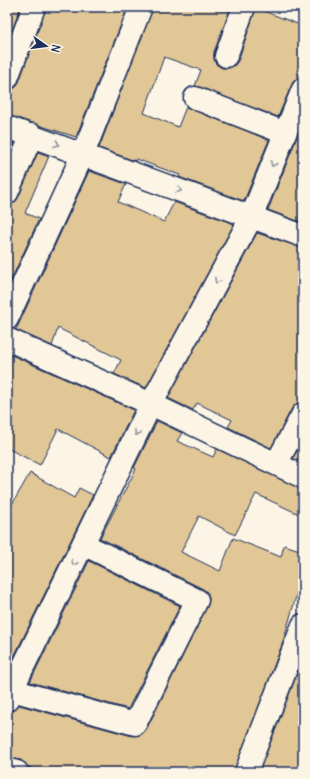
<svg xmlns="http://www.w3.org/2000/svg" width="310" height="779" font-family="Delius,sans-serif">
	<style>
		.building { fill: #e1c696; stroke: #1b2f5e }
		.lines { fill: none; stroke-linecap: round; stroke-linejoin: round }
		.minor-casing { stroke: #1b2f5e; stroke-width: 25 }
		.minor { stroke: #fcf5e5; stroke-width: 22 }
		.oneway { stroke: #8c92a2 }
	</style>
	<rect width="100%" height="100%" fill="#fcf5e5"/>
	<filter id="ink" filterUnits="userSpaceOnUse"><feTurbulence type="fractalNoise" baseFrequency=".025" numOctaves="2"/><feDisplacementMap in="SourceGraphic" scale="8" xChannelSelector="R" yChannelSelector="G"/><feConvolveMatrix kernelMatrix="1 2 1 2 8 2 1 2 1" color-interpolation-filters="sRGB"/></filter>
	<g filter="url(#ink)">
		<path class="building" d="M7 7H21L7 43Z
			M46 7H128L76 137 7 115V90L15 88 19 82Z
			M153 7H231L214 52V59L216 64 222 68H229L234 66 238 61 256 8 303 26V77L296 79 292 84 278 117 195 86 201 70 164 57 144 113 178 127 186 107 269 140 244 201 179 177 180 175 136 159 135 161 99 148Z
			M303 122V223L268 210Z
			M7 140 15 143 7 161Z
			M38 152 49 156 25 213 39 219 7 289V205L14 203 18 198Z
			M89 171 126 184 118 202 164 222 174 202 234 224 146 388 114 374 121 360 58 328 52 346 16 330Z
			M257 233 303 248V402L297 403 292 408 271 448 228 427 232 420 197 403 193 410 168 398Z
			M7 353 134 410 111 457 58 429 40 465 7 448Z
			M157 421 182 433 177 441 213 457 217 449 303 489V516L256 494 235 535 199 516 181 552 220 571 233 538 281 557 284 545 303 551V572L283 642 234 772H43L28 767 21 760 7 757V712L14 711 19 705 132 736 142 734 146 730 208 605 209 600 208 593 203 589 100 538 136 469 134 468Z
			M303 440V463L293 458Z
			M30 473 74 498 79 488 93 495 7 671V513Z
			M89 561 180 606 128 709 30 682Z
			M297 674 303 676V772H259Z"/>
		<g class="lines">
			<g class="minor-casing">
				<path id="minor" d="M226 56 244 7
					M7 78 34 7
					M195 98 285 133
					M7 127 303 236
					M7 193 32 135
					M7 319 83 154 141 7
					M7 339 151 404 303 477
					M276 464 303 414
					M12 690 135 724 197 600 83 544
					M7 700 151 404 251 218 303 89
					M7 769 17 772
					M246 772 303 625"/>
			</g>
			<use href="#minor" class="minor"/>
		</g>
		<defs><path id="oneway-chevron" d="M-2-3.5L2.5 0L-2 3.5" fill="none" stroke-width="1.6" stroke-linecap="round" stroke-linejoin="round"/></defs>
		<g class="oneway">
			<use href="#oneway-chevron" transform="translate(57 144) rotate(20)"/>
			<use href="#oneway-chevron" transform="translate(273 164) rotate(112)"/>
			<use href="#oneway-chevron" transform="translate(179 190) rotate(21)"/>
			<use href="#oneway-chevron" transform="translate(217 281) rotate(118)"/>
			<use href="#oneway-chevron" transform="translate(137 433) rotate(116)"/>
			<use href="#oneway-chevron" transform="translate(74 563) rotate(116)"/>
		</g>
	</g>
	<rect width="310" height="779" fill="none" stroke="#fcf5e5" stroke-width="24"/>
	<rect x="12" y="12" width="286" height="755" fill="none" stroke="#1b2f5e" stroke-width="1.5" filter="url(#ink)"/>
	<g transform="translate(46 46) rotate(104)" stroke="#fcf5e5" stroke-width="3" paint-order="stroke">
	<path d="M0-3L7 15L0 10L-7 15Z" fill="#1b2f5e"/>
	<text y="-6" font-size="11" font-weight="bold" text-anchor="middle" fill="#1b2f5e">N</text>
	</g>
</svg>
